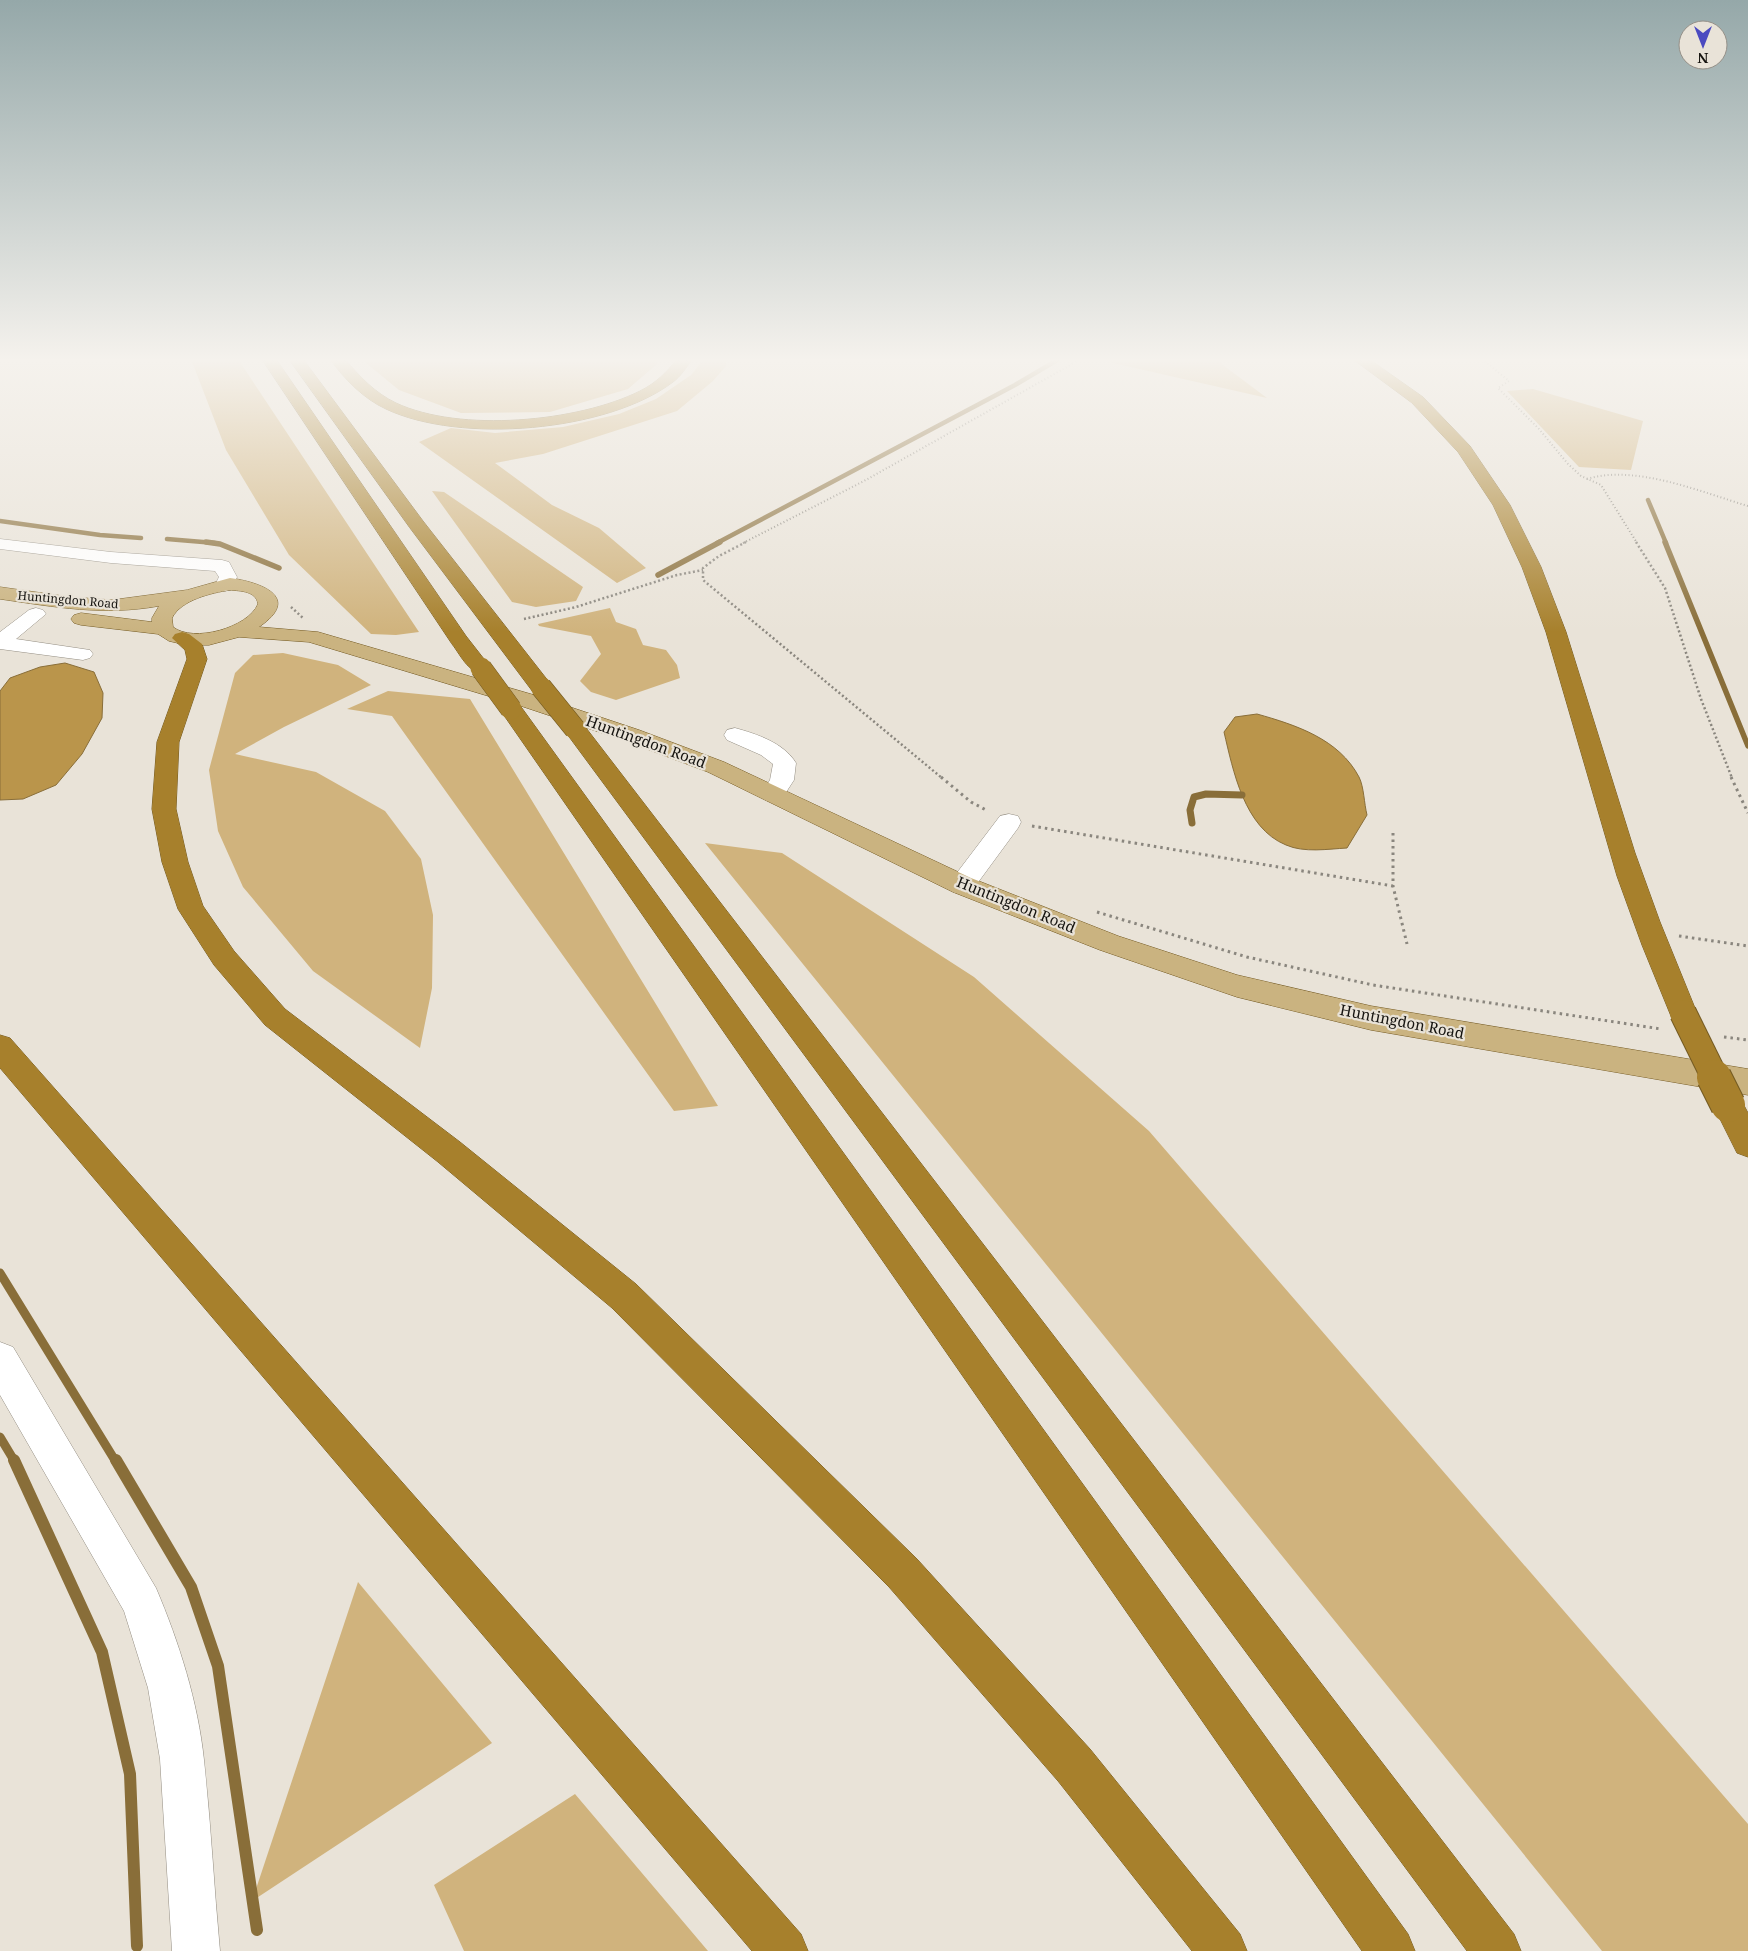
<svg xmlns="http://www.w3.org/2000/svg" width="1748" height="1951" font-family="'Noto Serif',serif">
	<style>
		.green { fill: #d0b37d }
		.water { fill: #ba954b; stroke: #896e39 }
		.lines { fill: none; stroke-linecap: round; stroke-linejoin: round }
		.stream-far4 { stroke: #896e39; stroke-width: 4.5 }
		.stream-far3 { stroke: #896e39; stroke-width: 5.5 }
		.stream-far2 { stroke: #896e39; stroke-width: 7 }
		.stream-far1 { stroke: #896e39; stroke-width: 9 }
		.stream { stroke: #896e39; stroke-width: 12 }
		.minor-casing { stroke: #948e83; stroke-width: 1 }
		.major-casing { stroke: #745a22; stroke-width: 1 }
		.highway-casing { stroke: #745a22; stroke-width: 1 }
		.path-far2 { stroke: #8a867e; stroke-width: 2; stroke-dasharray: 1 2.5; stroke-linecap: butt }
		.path-far1 { stroke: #8a867e; stroke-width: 2.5; stroke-dasharray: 2 2.5; stroke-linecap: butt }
		.path { stroke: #8a867e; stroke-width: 3; stroke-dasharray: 2.5 4; stroke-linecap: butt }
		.minor { fill: #fff; fill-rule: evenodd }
		.major { fill: #cab380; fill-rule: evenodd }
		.highway { fill: #a7802c; fill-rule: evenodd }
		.highway-bridge-far2-casing { stroke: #745a22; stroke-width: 22; stroke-linecap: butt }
		.highway-bridge-far1-casing { stroke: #745a22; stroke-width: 28; stroke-linecap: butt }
		.highway-bridge-casing { stroke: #745a22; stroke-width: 36; stroke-linecap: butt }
		.highway-bridge-far2 { stroke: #a7802c; stroke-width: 21 }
		.highway-bridge-far1 { stroke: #a7802c; stroke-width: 26 }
		.highway-bridge { stroke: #a7802c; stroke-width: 34 }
		.labels { text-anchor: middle; stroke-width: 4.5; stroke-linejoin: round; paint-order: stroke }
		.far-street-label { font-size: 12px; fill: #161410; stroke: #e9e3d8 }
		.street-label { font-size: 15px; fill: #161410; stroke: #e9e3d8 }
	</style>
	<rect width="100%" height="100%" fill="#e9e3d8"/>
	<path class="green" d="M191 359H238L419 632 396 635 371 634 289 555 226 450Z
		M361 359H658L657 364 628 389 550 412 461 413 399 390Z
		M704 359H726V366L713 381 677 411 543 454 495 463 552 505 599 528 646 568 617 583 419 442 451 428 495 433 563 427 619 414 656 399 691 375Z
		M1107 359H1215L1267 398 1113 363Z
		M1533 389 1643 421 1631 470 1579 467 1507 391Z
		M432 491 444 492 583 587 576 601 536 607 512 602Z
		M610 608 616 622 636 629 643 645 666 650 677 665 680 678 616 700 591 692 580 681 601 654 591 636 539 626 538 624Z
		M283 653 338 665 371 685 284 727 235 754 316 772 385 811 421 859 433 915 432 988 420 1048 313 971 243 887 218 831 209 770 235 673 253 655Z
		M388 691 470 699 718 1106 674 1111 392 716 347 709Z
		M705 843 782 853 974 977 1149 1131 1748 1824V1951H1602Z
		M358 1582 492 1743 252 1901Z
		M575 1794 708 1951H464L434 1885Z"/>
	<path class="water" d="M65 663 94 672 103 693 102 718 82 754 56 785 23 799 0 800V691L10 678 40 667Z
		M1257 714C1296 725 1339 739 1359 777 1364 787 1364 803 1367 815L1347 848C1328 849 1304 853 1286 845 1244 828 1233 770 1224 732L1235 717Z"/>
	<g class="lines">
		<path class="stream-far4" d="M1648 500 1666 543
			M0 521 100 535 141 538
			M167 539 215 543
			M717 543 1015 385 1059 359"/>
		<path class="stream-far3" d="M206 542 220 544 279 568
			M1665 542 1748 746
			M658 575 720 542"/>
		<path class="stream-far2" d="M1192 823 1190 810 1194 797 1206 794 1242 795"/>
		<path class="stream-far1" d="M0 1273 116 1462
			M0 1437 15 1462"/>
		<path class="stream" d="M14 1460 102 1652 130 1774 137 1946
			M116 1460 191 1587 218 1666 257 1930"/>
		<g class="minor-casing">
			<path id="minor" d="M0 539 111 552 222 560 229 562 237 577 232 589 225 591 218 589 215 585 219 577 215 571 111 563 0 549Z
				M36 608 43 610 46 614 16 639 90 650 93 654 90 658 83 660 0 649V632L29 610Z
				M735 728C757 734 784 743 796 763L794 780 781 800 773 802 765 800 761 794 770 780 773 764 761 755 727 740 724 735 727 730Z
				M1009 814 1018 816 1021 822 1018 828 971 892 962 894 953 892 949 885 953 878 1000 816Z
				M0 1342 13 1347 156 1588C179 1642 198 1702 204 1760 211 1824 214 1888 220 1951H172L160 1759 148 1688 124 1611 0 1395Z"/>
		</g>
		<g class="major-casing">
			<path id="major" d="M230 578C260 582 303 597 259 627L318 632 534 695 639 730 724 762 971 878 1118 936 1237 975 1371 1006 1748 1069V1095L1371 1030 1237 997 1100 950 953 892 708 772 623 740 518 705 309 642 239 637 209 645H186L169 641 158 634 81 625 74 623 71 619 74 615 81 613 152 622V618L159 606C104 616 55 607 0 599V587L70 597 112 600 187 590ZM230 590C241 591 256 591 258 604 248 628 193 643 173 627L172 618C181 600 211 593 230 590Z"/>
		</g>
		<g class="highway-casing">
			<path id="highway" d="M262 359H276L466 636 491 668 488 672C470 677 462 657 452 644Z
				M289 359H303L423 521 549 682 552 687 549 692 541 693 533 692 410 528Z
				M330 359H345C359 376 375 393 396 403 460 433 578 422 640 391 656 383 667 372 677 359H692C687 367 680 377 673 382 607 432 460 444 386 409 364 399 344 379 330 359Z
				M1353 359H1369L1423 397 1470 446 1510 505 1541 567 1566 632 1635 853 1660 922 1697 1013 1693 1021 1683 1024 1673 1021 1642 945 1617 876 1546 632 1522 567 1493 505 1458 452 1412 403Z
				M182 632 189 634 202 644 207 659 179 742 176 809 188 862 203 906 234 951 285 1009 460 1142 636 1284 917 1559 1090 1749 1240 1934 1247 1951H1192L1058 1781 889 1587 612 1308 438 1162 265 1025 214 965 178 909 162 862 152 809 157 742 187 659 185 650 172 638 175 634Z
				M511 702 519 704 1408 1934 1415 1951H1362L503 714 500 709 503 704Z
				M575 722 583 724 1514 1934 1521 1951H1467L567 734 564 729 567 724Z
				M0 1035 10 1038 801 1934 808 1951H752L0 1068Z
				M1728 1092 1739 1096 1748 1113V1157L1737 1153 1713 1105 1717 1096Z"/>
		</g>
		<path class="path-far2" d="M1482 359 1509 381 1498 388 1539 429 1568 464 1581 476 1601 485 1637 543
			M1587 479C1635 464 1701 492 1748 506
			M743 543 864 481 1081 359"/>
		<path class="path-far1" d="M746 542 719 556 703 568V580L942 778
			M1636 542 1665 588 1701 699 1732 778
			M291 607 303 618
			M524 619 576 607 677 575 703 570"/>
		<path class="path" d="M941 777 971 802 988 811
			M1731 777 1748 813
			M1032 826 1393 886
			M1393 833V886L1407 944
			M1097 912 1247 957 1373 985 1661 1029
			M1679 936 1748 946
			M1724 1037 1748 1040"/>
		<use href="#minor" class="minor"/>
		<use href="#major" class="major"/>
		<use href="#highway" class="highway"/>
		<g class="highway-bridge-far2-casing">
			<path id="highway-bridge-far2" d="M481 668 511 709
				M541 687 575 729"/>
		</g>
		<g class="highway-bridge-far1-casing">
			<path id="highway-bridge-far1" d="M1683 1013 1715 1078"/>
		</g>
		<g class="highway-bridge-casing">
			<path id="highway-bridge" d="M1714 1077 1728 1105"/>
		</g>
		<use href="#highway-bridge-far2" class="highway-bridge-far2"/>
		<use href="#highway-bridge-far1" class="highway-bridge-far1"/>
		<use href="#highway-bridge" class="highway-bridge"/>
	</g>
	<linearGradient id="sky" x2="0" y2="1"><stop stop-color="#95a8a9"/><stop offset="0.57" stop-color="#f5f2ed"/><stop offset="1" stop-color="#f5f2ed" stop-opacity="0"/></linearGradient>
	<rect width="1748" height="632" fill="url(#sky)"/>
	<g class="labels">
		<g class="far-street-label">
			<text transform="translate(68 600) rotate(5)" y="4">Huntingdon Road</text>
		</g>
		<g class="street-label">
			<text transform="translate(646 742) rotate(20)" y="5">Huntingdon Road</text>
			<text transform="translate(1016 905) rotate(22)" y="5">Huntingdon Road</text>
			<text transform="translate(1402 1022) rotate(11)" y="5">Huntingdon Road</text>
		</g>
	</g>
	<g transform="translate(1703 45) rotate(180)"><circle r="24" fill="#e9e3d8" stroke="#959088"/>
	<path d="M0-4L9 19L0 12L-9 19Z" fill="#4b4ac0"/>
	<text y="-8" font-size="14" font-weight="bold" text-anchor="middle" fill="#161410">N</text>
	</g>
</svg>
